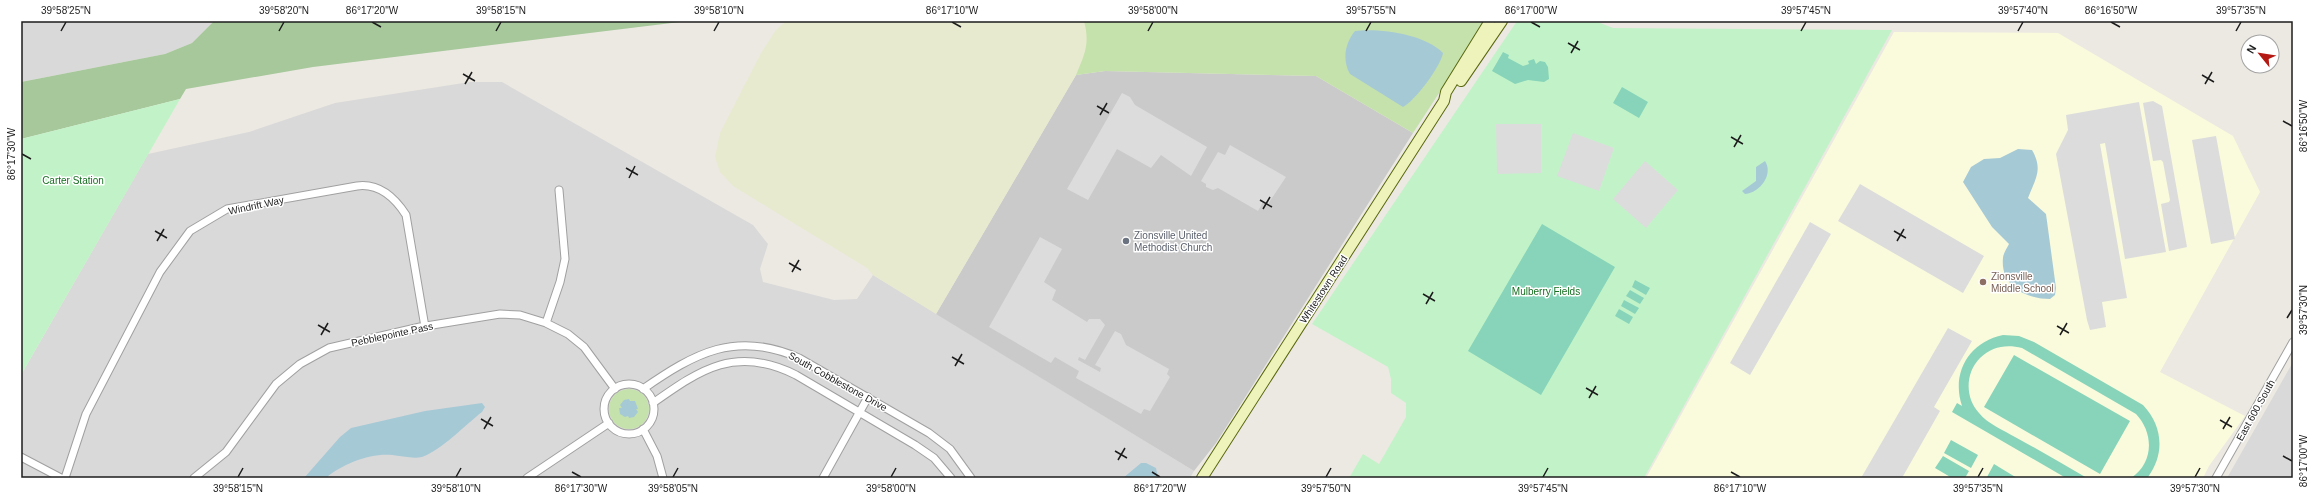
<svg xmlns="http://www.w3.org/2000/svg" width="2314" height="499" font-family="Arial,sans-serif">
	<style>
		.residential { fill: #dad9d9 }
		.education { fill: #fafbdc }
		.religious { fill: #cacaca }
		.farmland { fill: #e7eacf }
		.grass { fill: #c5e2ac }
		.forest { fill: #a6c89b }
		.park { fill: #c2f3c8 }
		.pitch { fill: #87d4ba }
		.parking { fill: #dcdcdc }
		.water { fill: #a6c9d6 }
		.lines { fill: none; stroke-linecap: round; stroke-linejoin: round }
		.street-casing { stroke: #a0a0a0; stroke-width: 9 }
		.secondary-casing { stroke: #5a670f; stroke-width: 12 }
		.street { stroke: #fff; stroke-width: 7 }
		.secondary { stroke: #edf3ba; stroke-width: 10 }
		.ticks { fill: none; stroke: #1c1c1c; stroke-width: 1.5 }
		.worship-dot { fill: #6b7280; stroke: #fff; stroke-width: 1.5 }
		.education-dot { fill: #8d6e63; stroke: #fff; stroke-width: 1.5 }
		.labels { text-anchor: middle; stroke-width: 3; stroke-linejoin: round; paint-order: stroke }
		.park-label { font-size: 10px; fill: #156e20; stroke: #fff }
		.street-label { font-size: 10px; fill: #1c1c1c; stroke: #fff }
		.worship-label { font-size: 10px; fill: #5b616d; stroke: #fff; text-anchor: start }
		.education-label { font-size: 10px; fill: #785e54; stroke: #fff; text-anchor: start }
		.neatline { fill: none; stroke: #1c1c1c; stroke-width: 1.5 }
		.ticks-label { font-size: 10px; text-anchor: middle; fill: #1c1c1c }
	</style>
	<rect width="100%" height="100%" fill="#ece9e2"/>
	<path class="residential" d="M21 21H214L192 43 165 54 21 82Z
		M470 82H502L753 225 768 244 760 269 763 282 834 300 857 299 873 275 1194 471 1190 478H21V375L148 154 249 132 335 103Z
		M2293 362V478H2227Z"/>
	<path class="education" d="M1894 32 2058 33 2233 136 2260 192 2160 372 2245 416 2209 466 2203 478H1646Z"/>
	<path class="religious" d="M1105 71 1316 76 1413 133 1216 443 1194 471 936 314 1076 75Z"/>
	<path class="farmland" d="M786 21H1084L1088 36 1087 48 1076 75 936 314 873 275 867 268 733 186 720 172 715 157 720 133 761 53 776 30Z"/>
	<path class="grass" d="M1084 21H1486L1413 133 1316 76 1105 71 1076 75C1085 53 1090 44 1084 21Z
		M609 409a20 20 0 1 1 40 0a20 20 0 1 1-40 0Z"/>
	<path class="forest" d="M214 21H688L313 67 186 89 180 99 21 139V82L165 54 192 43Z"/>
	<path class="park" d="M1517 21H1595L1613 28 1892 30 1644 478H1349L1363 454 1379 464 1406 417V403L1391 393V379L1388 367 1312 324Z
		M180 99 21 375V139Z"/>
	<path class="pitch" d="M1503 52 1509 55 1508 58 1523 66 1529 64 1528 61 1534 59 1536 64 1540 61 1545 62 1548 67 1549 79 1544 82 1528 80 1515 84 1492 71Z
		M1622 87 1648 102 1639 118 1613 103Z
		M1542 224 1615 267 1541 395 1468 351Z
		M1635 280 1650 288 1646 295 1632 287Z
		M1630 290 1644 298 1640 304 1626 296Z
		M1624 300 1639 308 1635 314 1621 306Z
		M1619 309 1633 317 1629 324 1615 316Z
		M2003 335 2019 336 2034 342 2143 405C2163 426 2165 454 2148 477L2131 478C2154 463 2154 433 2136 414L2022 348C2007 344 1992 346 1980 358 1965 373 1965 398 1979 413 1988 424 2003 430 2015 437 2039 450 2063 464 2087 478H2066L1952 412 1957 403 1962 406C1951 373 1969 342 2003 335Z
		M2014 355 2130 421 2100 474 1984 407Z
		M1951 440 1978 455 1971 468 1944 453Z
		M1943 456 1969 471 1965 478H1952L1935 468Z
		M1994 464 2017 478H1989L1987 477Z"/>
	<path class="parking" d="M1122 93 1130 97 1135 105 1207 147 1191 176 1161 155 1151 168 1117 149 1088 200 1067 189Z
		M2153 101 2162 106 2187 247 2169 251 2161 204 2169 202 2170 200 2163 162 2161 160 2153 161 2143 103Z
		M2139 102 2166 252 2125 259 2105 143 2100 144 2127 298 2102 302 2106 327 2090 330 2087 320 2056 154 2068 130 2066 115Z
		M1496 124H1541V173L1497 174Z
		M1573 133 1614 148 1599 191 1557 176Z
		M2216 136 2235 239 2211 244 2192 140Z
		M1230 145 1286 177 1268 204 1263 202 1258 211 1218 188 1213 190 1206 187V184L1201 181 1218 152 1225 155Z
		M1645 161 1678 190 1646 228 1613 199Z
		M1860 184 1984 256 1963 293 1838 221Z
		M1810 222 1831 234 1750 375 1730 363Z
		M1040 237 1062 249 1044 282 1056 290 1052 300 1087 322 1089 319H1100L1105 325 1085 360 1079 357 1078 360 1100 372 1101 368 1095 365 1115 331 1121 334 1126 345 1169 369 1167 374 1170 377 1150 411 1144 409 1141 414 1076 378 1079 371 1055 357 1051 363 989 327Z
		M1948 328 1972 341 1934 407 1940 411 1902 478H1861Z"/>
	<path class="water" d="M1355 31C1379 28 1425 34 1443 53 1441 66 1415 101 1403 107L1350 74C1342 60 1345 43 1355 31Z
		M2018 149 2032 150C2043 169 2036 178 2028 198L2046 214 2056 288 2055 295 2050 299C2026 299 2000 286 2003 258 2003 254 2007 248 2009 244L1992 227 1963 182 1971 167 1984 159 2000 158Z
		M1765 161C1774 175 1759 193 1745 194L1742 191 1756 181V167Z
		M629 399 630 401H635L638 409H636L638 412 634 417 629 418 628 416 625 417 620 414 619 408H622L620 405 624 400Z
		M482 403 485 407 482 412C465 425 442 450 422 457 413 459 401 456 392 455 370 453 342 464 326 478H304L340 437 351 428 425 411Z
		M1141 463H1146L1156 468 1158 478H1123Z"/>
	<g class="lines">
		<g class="street-casing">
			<path id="street" d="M546 323 560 282 565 259 559 190
				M604 409a25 25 0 1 1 50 0a25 25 0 1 1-50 0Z
				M643 389C695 353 736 330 799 358L929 433 950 449 971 478
				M653 403C701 369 736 345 796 375L915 445 934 458 951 478
				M643 429 657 456 663 478
				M21 457 61 478
				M65 478 86 414 160 272 190 231 227 209 357 186C379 183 395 198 406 215L425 327
				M194 478 226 452 276 384 300 364 329 348 420 327 500 314 520 315 546 323 568 334 584 347 615 389
				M527 478 609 423
				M823 478 868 397
				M2216 478 2293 342"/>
		</g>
		<g class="secondary-casing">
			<path id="secondary" d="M1461 81 1502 21
				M1202 478 1444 101 1446 92 1490 21"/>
		</g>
		<use href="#street" class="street"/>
		<use href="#secondary" class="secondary"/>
	</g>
	<path class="ticks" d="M372 22 381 27M952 22 961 27M1531 22 1540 27M2111 22 2120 27M61 31 66 22M279 31 284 22M496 31 501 22M714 31 719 22M1148 31 1153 22M1366 31 1371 22M1801 31 1806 22M2018 31 2023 22M2236 31 2241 22M1568 43 1580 50M1571 53 1578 41M463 74 475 81M2202 75 2214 82M465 84 472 72M2205 84 2212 72M1097 106 1109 113M1100 115 1107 103M2283 121 2292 126M1731 137 1743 144M1734 147 1741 135M22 154 31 159M626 168 638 175M629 178 635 166M1260 200 1272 207M1263 209 1270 197M155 231 167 238M1894 231 1906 238M157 241 164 229M1897 241 1904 229M789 263 801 270M792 272 799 260M1423 294 1435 301M1426 304 1433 292M2287 318 2292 310M318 325 330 332M2057 326 2069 333M321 335 328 323M2060 335 2067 323M952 357 964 364M955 366 962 354M1586 388 1598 395M1589 398 1596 386M481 419 493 426M2220 420 2232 427M484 429 491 417M2223 429 2230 417M1115 451 1127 458M2283 456 2292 461M1118 460 1125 448M572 472 581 477M1152 472 1160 477M1731 472 1740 477M238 477 243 468M456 477 461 468M673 477 678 468M891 477 896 468M1326 477 1331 468M1543 477 1548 468M1978 477 1983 468M2195 477 2200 468"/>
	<circle class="worship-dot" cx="1126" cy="241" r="4"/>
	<circle class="education-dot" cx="1983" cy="282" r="4"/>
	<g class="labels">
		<g class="park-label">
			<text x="73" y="184">Carter Station</text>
			<text x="1546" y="295">Mulberry Fields</text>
		</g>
		<g class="street-label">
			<text transform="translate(256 205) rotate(-12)" y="4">Windrift Way</text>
			<text transform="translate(1323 289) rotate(-57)" y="4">Whitestown Road</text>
			<text transform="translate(392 334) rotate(-12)" y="4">Pebblepointe Pass</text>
			<text transform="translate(838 381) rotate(29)" y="4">South Cobblestone Drive</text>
			<text transform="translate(2255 410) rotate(-61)" y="4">East 600 South</text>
		</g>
		<g class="worship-label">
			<text x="1134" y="239">Zionsville United<tspan x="1134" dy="12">Methodist Church</tspan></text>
		</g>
		<g class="education-label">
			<text x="1991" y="280">Zionsville<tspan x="1991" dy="12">Middle School</tspan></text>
		</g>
	</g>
	<rect width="2314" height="499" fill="none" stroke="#ffffff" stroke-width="44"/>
	<g transform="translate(2260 54) rotate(300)"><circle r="19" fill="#ffffff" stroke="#a4a4a4"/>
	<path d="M0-3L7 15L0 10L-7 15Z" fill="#b51913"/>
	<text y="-6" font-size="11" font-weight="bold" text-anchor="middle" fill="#1c1c1c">N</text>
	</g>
	<rect x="22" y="22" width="2270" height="455" class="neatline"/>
	<g class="ticks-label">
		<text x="66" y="14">39°58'25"N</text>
		<text x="284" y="14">39°58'20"N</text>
		<text x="372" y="14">86°17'20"W</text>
		<text x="501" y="14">39°58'15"N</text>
		<text x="719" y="14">39°58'10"N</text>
		<text x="952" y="14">86°17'10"W</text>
		<text x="1153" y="14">39°58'00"N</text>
		<text x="1371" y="14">39°57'55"N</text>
		<text x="1531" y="14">86°17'00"W</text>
		<text x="1806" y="14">39°57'45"N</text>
		<text x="2023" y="14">39°57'40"N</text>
		<text x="2111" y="14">86°16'50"W</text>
		<text x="2241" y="14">39°57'35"N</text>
		<text transform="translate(2303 126) rotate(-90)" y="4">86°16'50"W</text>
		<text transform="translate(11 154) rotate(-90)" y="4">86°17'30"W</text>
		<text transform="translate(2303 310) rotate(-90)" y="4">39°57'30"N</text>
		<text transform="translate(2303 461) rotate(-90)" y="4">86°17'00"W</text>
		<text x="238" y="492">39°58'15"N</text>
		<text x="456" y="492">39°58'10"N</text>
		<text x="581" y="492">86°17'30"W</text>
		<text x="673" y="492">39°58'05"N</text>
		<text x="891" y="492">39°58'00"N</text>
		<text x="1160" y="492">86°17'20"W</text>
		<text x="1326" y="492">39°57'50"N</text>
		<text x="1543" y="492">39°57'45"N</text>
		<text x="1740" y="492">86°17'10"W</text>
		<text x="1978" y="492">39°57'35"N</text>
		<text x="2195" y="492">39°57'30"N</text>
	</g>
</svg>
